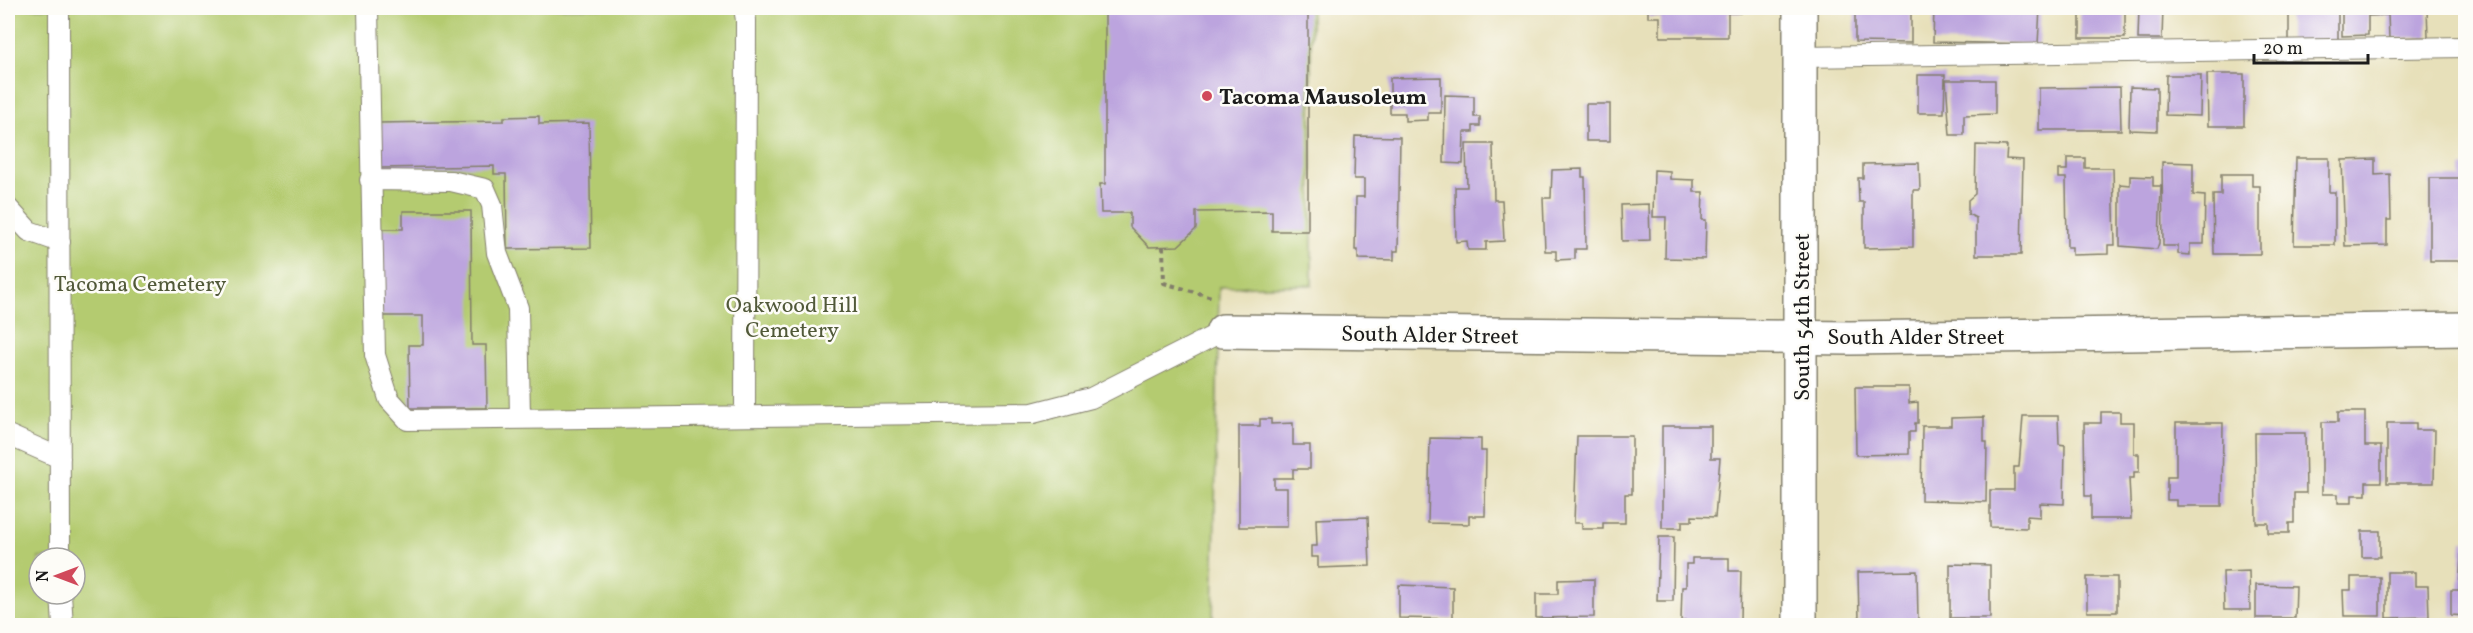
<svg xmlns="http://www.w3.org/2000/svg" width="2473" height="633" font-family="Vollkorn,serif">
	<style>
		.green { fill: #b4cb70; stroke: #687446; stroke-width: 1.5; fill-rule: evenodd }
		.building { fill: #bca4de }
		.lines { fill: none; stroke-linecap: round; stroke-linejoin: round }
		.service-casing { stroke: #827e6b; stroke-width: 22 }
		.minor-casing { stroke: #827e6b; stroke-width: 36 }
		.tertiary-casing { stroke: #827e6b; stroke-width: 36 }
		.path { stroke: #827e6b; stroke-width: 4; stroke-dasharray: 4.5 4.5; stroke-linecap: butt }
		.service { stroke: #fff; stroke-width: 20 }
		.minor { stroke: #fff; stroke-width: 33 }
		.tertiary { stroke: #fff; stroke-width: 33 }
		.poi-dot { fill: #d1495b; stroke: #fdfcf7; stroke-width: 2 }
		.labels { text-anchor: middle; stroke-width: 5; stroke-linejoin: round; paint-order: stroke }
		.poi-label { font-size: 22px; font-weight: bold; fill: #1c1c1c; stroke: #fdfcf7; text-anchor: start }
		.park-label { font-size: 22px; fill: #515939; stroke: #fdfcf7 }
		.street-label { font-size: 22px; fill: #1c1c1c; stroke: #fdfcf7 }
	</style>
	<rect width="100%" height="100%" fill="#fdfcf7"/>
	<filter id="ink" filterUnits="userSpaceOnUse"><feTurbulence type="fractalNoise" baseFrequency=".0167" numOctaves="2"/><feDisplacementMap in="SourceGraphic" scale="12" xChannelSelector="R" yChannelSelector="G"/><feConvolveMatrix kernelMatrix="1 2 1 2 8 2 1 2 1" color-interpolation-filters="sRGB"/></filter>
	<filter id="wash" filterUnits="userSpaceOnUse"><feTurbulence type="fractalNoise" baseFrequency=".008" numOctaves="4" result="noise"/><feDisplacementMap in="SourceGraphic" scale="24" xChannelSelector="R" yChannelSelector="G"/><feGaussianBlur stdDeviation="1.35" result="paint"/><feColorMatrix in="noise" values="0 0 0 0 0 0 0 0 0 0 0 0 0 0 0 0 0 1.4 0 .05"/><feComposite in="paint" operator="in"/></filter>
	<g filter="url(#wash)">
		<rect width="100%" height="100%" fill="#e7e0ba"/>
		<path class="green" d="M8 8H1311L1312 285 1219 287 1213 625H8ZM39 558H75V594H39Z"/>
		<g id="blocks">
			<path class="building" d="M1105 8H1308V231H1272V211L1196 212V229L1178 246 1149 247 1130 227V213H1101L1100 184H1105Z
				M1648 8H1740L1741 13H1728V37H1660V17H1648Z
				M1855 8H1911V43L1855 42Z
				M1934 8H2040L2038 44 1933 42Z
				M2080 8H2125V38H2080Z
				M2139 8H2163L2162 39H2138Z
				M2289 8H2338V41L2289 42Z
				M2342 8H2427L2428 37 2389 38 2388 15 2368 16V35L2342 36Z
				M2207 74H2244V126H2208Z
				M1918 75H1945L1944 113H1918Z
				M2166 75H2201L2200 116 2165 115Z
				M1441 77V113H1428V120L1405 121V113H1390V78Z
				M1946 80H1995V114L1964 115V135H1950Z
				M2120 87 2121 130H2039V88Z
				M2130 87 2157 88V131L2129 130Z
				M1445 95 1474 96V117H1480V126H1473V132H1464L1463 164 1444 163Z
				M1586 104H1610V141H1586Z
				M539 116V124L589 123 591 248 507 249 506 174H494V166L379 168 377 123 504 121V117Z
				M1355 136 1400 137 1398 251H1394V260L1358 259V250H1355L1356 197H1364V179H1354Z
				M1466 144H1493L1494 200H1502L1504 241 1486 242V250H1468L1467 241 1456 242 1455 187H1467Z
				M1976 145 2007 146 2006 159 2023 160 2021 255H1976V218L1968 214V200L1975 194Z
				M2067 158H2085V168H2113L2115 245H2108V254L2072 255V247H2067L2066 178H2058V170H2067Z
				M2296 158H2329V192H2335V245H2294Z
				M2375 159V175L2390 174 2391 220H2387V245L2345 246 2342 160Z
				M2162 162 2193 163V195L2205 196 2204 244H2190V255L2178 254V246H2163Z
				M1919 163 1920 190H1913V247L1864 248V202H1859L1858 178H1863V164Z
				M2466 167V261H2430V178H2461V168Z
				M1582 169V177H1585L1586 249H1575V259L1556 260V251H1545L1543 198H1551L1552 170Z
				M1654 170 1670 171V179L1694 180V192H1703L1702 220H1706L1705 259 1665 258 1666 217H1653Z
				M2221 174H2252V186H2260V254H2214L2213 195H2221Z
				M2130 176 2153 177V186H2161L2159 243 2157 249 2120 246V184L2130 185Z
				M1649 204 1650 240 1622 241 1621 205Z
				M403 211H471L472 345H486L487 408H410L409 345H423V316H381L377 229H403Z
				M1855 387H1909V403L1918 402V423H1915V432H1909V454L1856 455Z
				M2101 412H2120V422H2134V454H2139V472H2134V478H2129L2131 519H2091V496H2085L2084 423H2101Z
				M2338 412H2365V446H2381V482H2366V495H2352V503H2338V494H2322V422H2338Z
				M2023 416H2058L2059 444 2065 445 2064 504 2040 503V517L2027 516V528L1990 527V490H2014V467H2019Z
				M1984 417V442H1987L1986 502 1921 500 1922 426H1951V418Z
				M1260 419H1271V424L1293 423V445H1310V469H1293V478H1274V488H1287V527H1239V426H1260Z
				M2176 423H2223L2222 506H2176V500H2167V477H2176Z
				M2387 423H2416V430H2435L2434 483H2387Z
				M1662 426H1711V458H1720L1715 517 1692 516V521H1682V528H1662Z
				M2255 433H2305L2306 493H2294V523H2289V533H2268V523H2256Z
				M1577 436H1632V494H1625V523H1603V529H1582V523H1574Z
				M1430 438 1481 439V451H1486L1485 516H1469V524L1428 523Z
				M1368 517 1370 566 1318 568V557H1311V546H1317L1316 519Z
				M2362 531H2380V557H2362Z
				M1659 537H1674L1673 601H1657Z
				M2462 541H2466V616L2451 615V590H2459Z
				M1692 558H1729V571H1741L1740 622 1681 621 1682 587H1686V564H1692Z
				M1950 564 1990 565V618H1950Z
				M1917 571 1918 620 1859 621 1858 572Z
				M2249 571 2250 610H2224L2223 572Z
				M2387 572H2415V586H2428L2429 617 2387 618Z
				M2087 577H2117V612H2087Z
				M2351 577H2380V616H2344L2343 590H2351Z
				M1594 579V617L1536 618V594H1558V580Z
				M1399 585 1453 587V619L1399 618Z
				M2256 585 2296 586 2295 618H2256Z"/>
		</g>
	</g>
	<g filter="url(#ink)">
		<use href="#blocks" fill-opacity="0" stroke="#827e6b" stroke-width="1.5"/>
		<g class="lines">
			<g class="service-casing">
				<path id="service" d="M59 8 60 558
					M368 8 375 355 389 399 408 420 1033 413 1091 398 1223 331
					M744 8 746 20 745 416
					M1800 57 2466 47
					M370 180 451 181 485 189 492 205 497 253 518 308 520 418
					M8 208 29 231 60 242
					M8 435 60 458
					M61 594 63 626"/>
			</g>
			<g class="minor-casing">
				<path id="minor" d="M1223 331 1850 338 2466 329"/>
			</g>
			<g class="tertiary-casing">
				<path id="tertiary" d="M1800 626V8"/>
			</g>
			<path class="path" d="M1163 246 1164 283 1212 297"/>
			<use href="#service" class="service"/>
			<use href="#minor" class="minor"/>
			<use href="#tertiary" class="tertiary"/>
		</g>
	</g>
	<circle class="poi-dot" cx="1207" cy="96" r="6"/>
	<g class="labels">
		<g class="poi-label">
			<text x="1219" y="104">Tacoma Mausoleum</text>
		</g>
		<g class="park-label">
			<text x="140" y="291">Tacoma Cemetery</text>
			<text x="792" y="312">Oakwood Hill<tspan x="792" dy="25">Cemetery</tspan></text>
		</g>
		<g class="street-label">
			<text transform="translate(1801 317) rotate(-90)" y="8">South 54th Street</text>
			<text transform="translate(1430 334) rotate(1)" y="8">South Alder Street</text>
			<text x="1916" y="344">South Alder Street</text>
		</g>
	</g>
	<rect width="2473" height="633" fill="none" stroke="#fdfcf7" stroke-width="30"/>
	<g transform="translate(57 576) rotate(270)"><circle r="28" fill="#fdfcf7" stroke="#a3a29f" stroke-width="1.5"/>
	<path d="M0-4.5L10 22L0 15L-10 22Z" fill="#d1495b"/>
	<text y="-9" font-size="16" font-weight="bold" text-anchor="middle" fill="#1c1c1c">N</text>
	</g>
	<path d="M2254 54v9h114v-9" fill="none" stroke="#1c1c1c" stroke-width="3"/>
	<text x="2263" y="54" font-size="18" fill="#1c1c1c" stroke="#fdfcf7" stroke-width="4.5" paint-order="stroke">20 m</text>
</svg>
